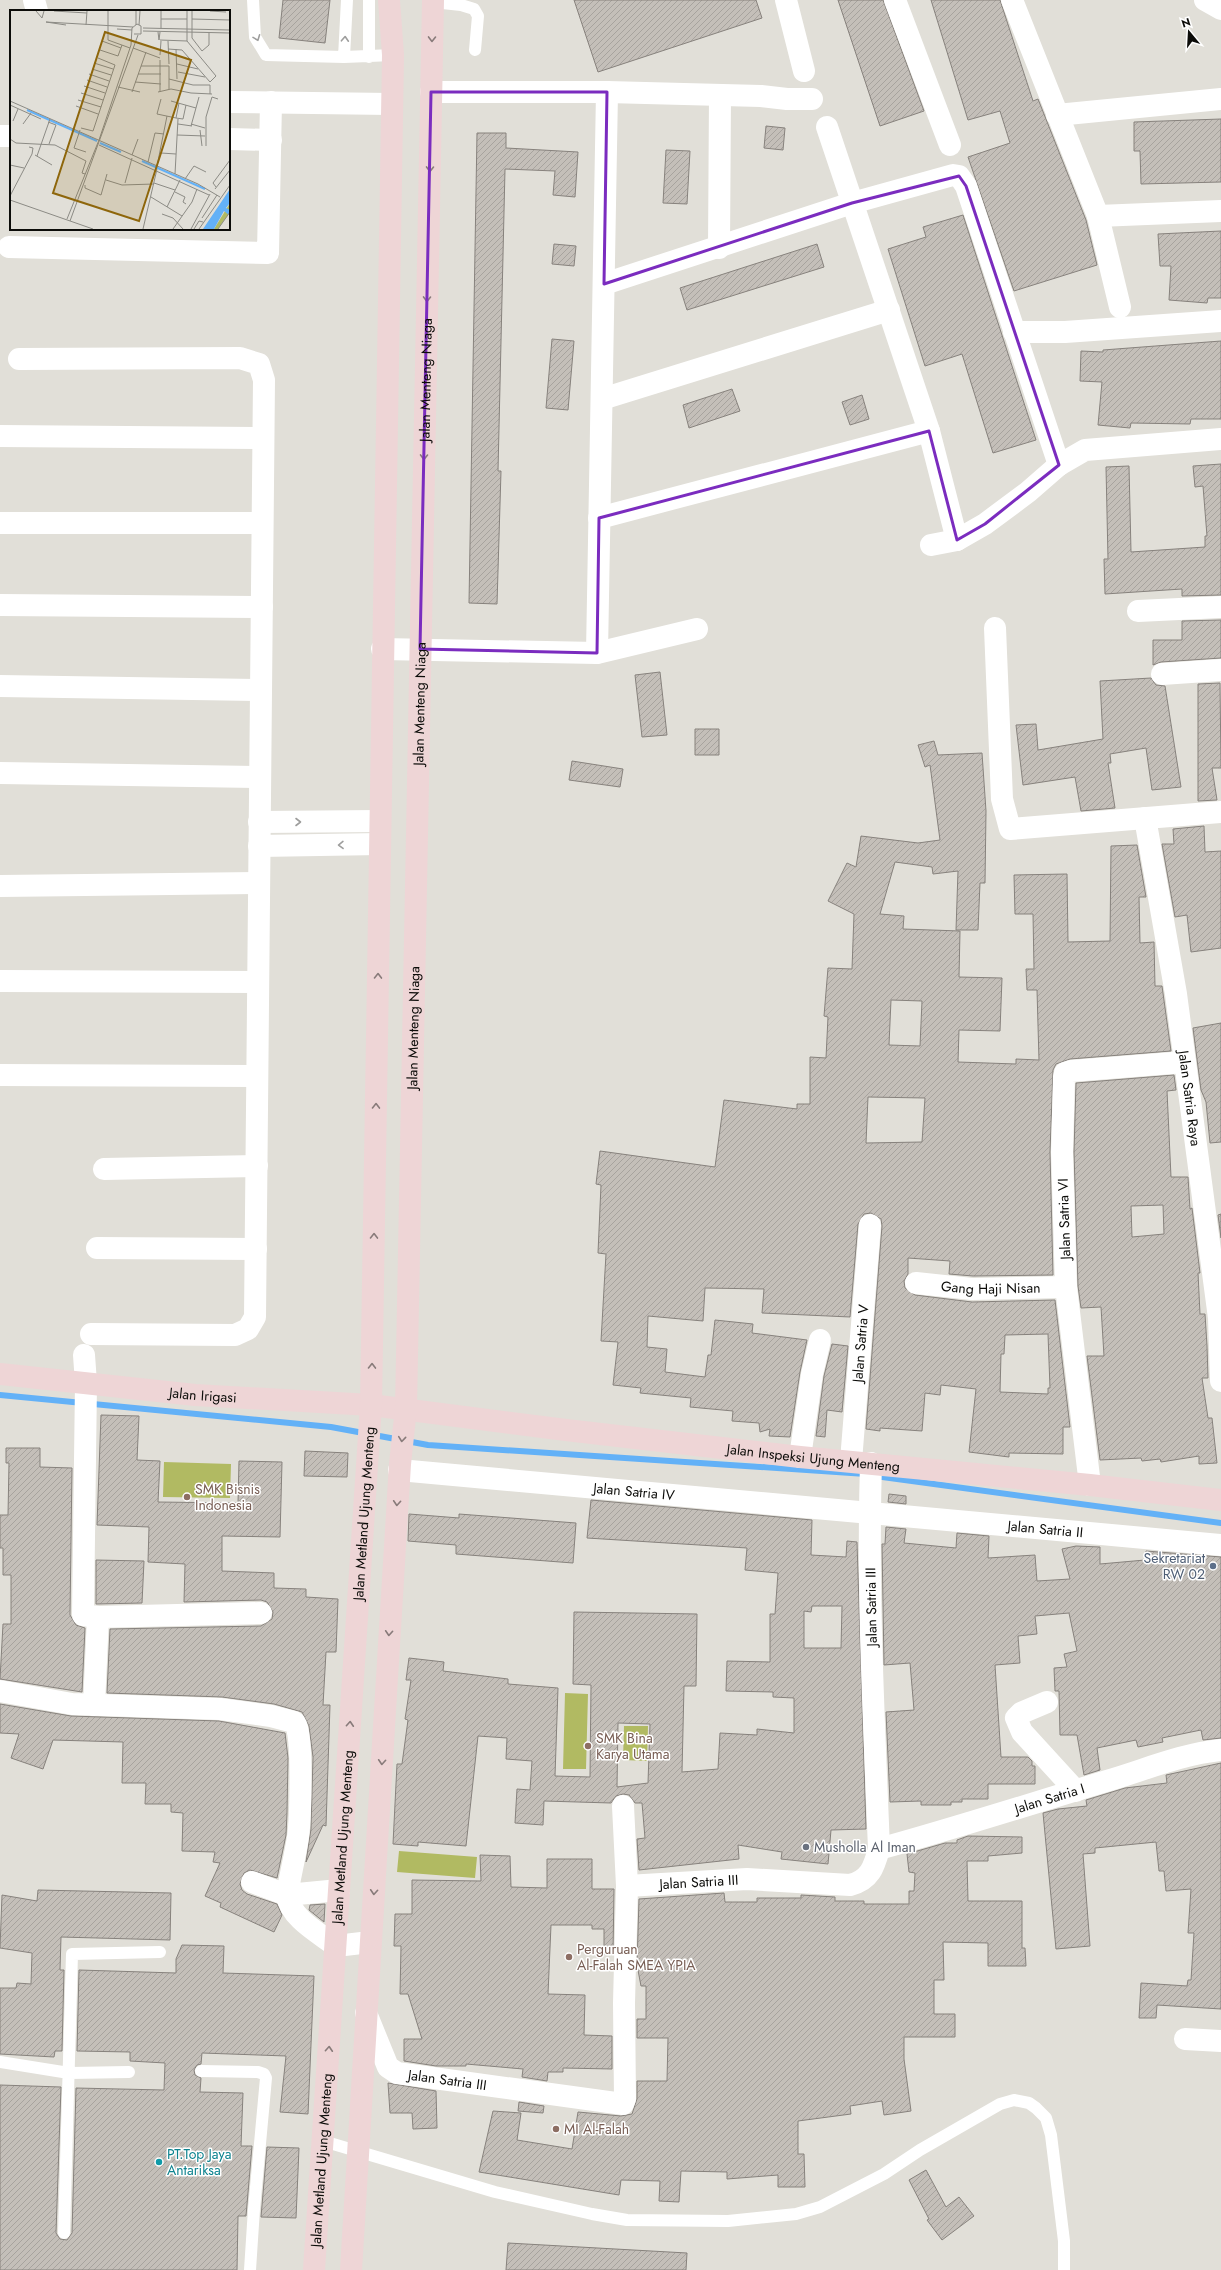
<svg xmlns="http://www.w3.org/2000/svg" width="1221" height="2270" font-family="Jost,sans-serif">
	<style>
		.grass { fill: #b1ba62 }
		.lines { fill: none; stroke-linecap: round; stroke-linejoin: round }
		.stream { stroke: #63b1f7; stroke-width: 6 }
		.building { fill: url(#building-hatch); stroke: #87827d; fill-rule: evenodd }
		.lane { stroke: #fff; stroke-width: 12 }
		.street { stroke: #fff; stroke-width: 22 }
		.secondary { stroke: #eed5d6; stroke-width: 22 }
		.oneway { stroke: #9e9e9d }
		.oneway2 { stroke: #887b7a }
		.marked { fill: none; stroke: #7b2cbf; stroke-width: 3; stroke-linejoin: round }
		.education-dot { fill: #8d6e63; stroke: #fff; stroke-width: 1.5 }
		.service-dot { fill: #5c6f8a; stroke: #fff; stroke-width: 1.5 }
		.worship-dot { fill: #6b7280; stroke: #fff; stroke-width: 1.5 }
		.culture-dot { fill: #0f9aa8; stroke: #fff; stroke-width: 1.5 }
		.labels { text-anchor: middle; stroke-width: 3; stroke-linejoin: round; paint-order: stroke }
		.street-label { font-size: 14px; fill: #0c0c09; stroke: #fff }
		.education-label { font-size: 14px; fill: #785e54; stroke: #fff; text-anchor: start }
		.service-label { font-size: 14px; fill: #4e5e75; stroke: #fff; text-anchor: end }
		.worship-label { font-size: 14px; fill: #5b616d; stroke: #fff; text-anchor: start }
		.culture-label { font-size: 14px; fill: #0d838f; stroke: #fff; text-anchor: start }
		.inset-river { fill: none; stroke: #63b1f7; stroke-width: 2 }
		.inset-road { fill: none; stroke: #8c8b85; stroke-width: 1 }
		.view { fill: #8e660b; fill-opacity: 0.15; stroke: #8e660b; stroke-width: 2 }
		.inset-edge { fill: none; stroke: #0c0c09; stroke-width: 2 }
	</style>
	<defs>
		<pattern id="building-hatch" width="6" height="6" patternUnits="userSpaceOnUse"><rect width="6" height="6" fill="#c4bfb9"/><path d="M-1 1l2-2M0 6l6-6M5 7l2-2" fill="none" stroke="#a7a39e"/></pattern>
	</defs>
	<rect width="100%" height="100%" fill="#e1dfd8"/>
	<path class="grass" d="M164 1462 231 1464 230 1498 163 1497Z
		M565 1693 588 1694 586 1769H563Z
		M624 1726H648L647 1761 623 1760Z
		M399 1851 477 1857 475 1878 397 1872Z"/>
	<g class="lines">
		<path class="stream" d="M0 1395 331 1427 428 1445 866 1474
			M875 1476 1221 1523"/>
	</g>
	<path class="building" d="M283 0H330L325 43 279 38Z
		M574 0H756L762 18 598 72Z
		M838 0H883L924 111 880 126Z
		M931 0H1000L1033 101 1038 99 1086 220 1097 265 1014 291 968 157 1010 143 1000 111 968 120Z
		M1221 119V182L1141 184 1140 151H1134V122Z
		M766 126 785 128 783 150 764 148Z
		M477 133H506V148L578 152 575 197 553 195 555 171 505 169 498 471H501L497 604 469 603Z
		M666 150 690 151 687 204 663 203Z
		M963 215 1036 440 993 453 962 354 925 366 888 249 926 237 923 227Z
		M1221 231V298H1208L1207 303 1169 300 1171 266H1160L1158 234Z
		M554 244 576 246 574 266 552 264Z
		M817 244 824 267 687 310 680 288Z
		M552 339 574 341 568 410 546 408Z
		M1221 341V419H1191L1190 424 1131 423 1130 428 1098 425 1102 382 1080 381 1081 351 1103 352V350Z
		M732 389 740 411 689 428 683 405Z
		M862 395 869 419 850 425 842 402Z
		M1221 464V595L1182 596V589L1105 594 1104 559H1108L1106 467 1129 466 1131 552 1205 547V536H1207L1203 486 1195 487 1193 466Z
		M1221 620V658L1161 662 1153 665V640H1182V621Z
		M660 672 667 735 642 737 635 675Z
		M1151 678 1156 685 1165 686 1181 787 1152 790 1146 748 1110 754 1111 763H1108L1115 808 1081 811 1075 777 1023 785 1016 725 1036 724 1038 750 1103 739 1100 681Z
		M1220 683 1221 768H1212L1217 800 1198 801V684Z
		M695 729H719V755H695Z
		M934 741 938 755 982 753 986 811 985 883H980L978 930H956L958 871 933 874 932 867 895 862 880 914 904 916 903 929 960 931 959 977 1002 978 1000 1031 959 1030 958 1062 1016 1064V1059L1039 1060 1037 990H1027L1026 969H1034L1033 914H1015L1014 875 1067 874 1068 942 1110 941 1111 846 1137 845 1146 897H1139L1140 943 1154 942 1155 986H1162L1171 1051 1070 1059 1056 1064 1053 1070 1050 1152 1053 1275 973 1276 949 1274 950 1261 908 1258V1274L904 1281 905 1288 915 1295 972 1302 1055 1300 1070 1427H1063V1454L1009 1453V1457L969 1452 976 1389 941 1385 940 1395 925 1393 922 1431 880 1428V1431L866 1429 882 1226 881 1219 871 1213 864 1214 858 1224 850 1317 762 1313 764 1289 705 1288 703 1321 648 1316 647 1347 667 1349 665 1372 705 1377 708 1355H711L715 1320 753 1324 752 1333 807 1340 800 1372 790 1437 769 1436 770 1429 760 1432 759 1423 732 1421 733 1411 690 1407 691 1398 640 1393 641 1388 613 1385 618 1342 601 1341 606 1254 598 1253 601 1185 596 1184 600 1151 715 1167 724 1100 797 1109V1104H810V1057L826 1058 828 1017 824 1016 828 968 852 969 854 914 828 901 847 863 856 867 861 836 918 843 940 840 930 765 925 767 918 745ZM891 1000 922 1001 920 1046 889 1045ZM868 1097 925 1098 922 1142 866 1143ZM1048 1334 1050 1388H1048V1394L1000 1392 1001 1354H1004L1005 1335Z
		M572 761 623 769 620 787 569 780Z
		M1204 826 1205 852 1221 851V948L1191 952 1187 915 1175 917 1162 844H1174L1173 829Z
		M1221 1023V1142L1210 1143 1206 1102 1201 1090 1193 1028Z
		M1174 1075 1176 1090 1167 1091 1171 1177H1188L1190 1209 1192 1208 1200 1273H1198L1200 1314H1205L1207 1346 1208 1378H1202L1208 1418H1212L1217 1463 1199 1464V1456L1161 1462 1160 1459 1142 1461 1141 1458 1100 1460 1087 1356H1104L1101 1307 1081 1308 1078 1286 1074 1152 1076 1083ZM1163 1205 1164 1234 1132 1237 1131 1206Z
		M1221 1214V1238L1218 1215Z
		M832 1344 848 1346 842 1412 827 1410 825 1437 816 1436 824 1376Z
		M101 1415 139 1416 137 1460 160 1461 158 1502 238 1503 239 1461 282 1462 280 1537 222 1536V1571L274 1573V1588L306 1589V1597L338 1599 336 1652H326L323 1705H330L326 1826 323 1825 306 1862 311 1829 313 1757 309 1726 302 1712 274 1704 222 1697 107 1693 110 1629 261 1626 272 1619 273 1612 267 1602 261 1600 184 1602 185 1564 148 1562 149 1527 97 1525Z
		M6 1448H40V1467L72 1468 70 1615 76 1625 85 1628 82 1692 0 1679 3 1624H11V1575H3V1548H0V1515H8L9 1463H6Z
		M305 1451 348 1453 347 1477 304 1476Z
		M889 1494 906 1496V1504L888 1502Z
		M591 1500 812 1520 811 1555 846 1557 847 1541 857 1542 866 1829 831 1830 828 1864 781 1859 782 1852 738 1845 739 1859 639 1870 637 1839 645 1838 642 1803H635L629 1795 623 1794 616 1796 611 1803 544 1801 543 1825 515 1823 517 1789 530 1790 532 1761 506 1759 507 1738 478 1736 466 1846 418 1842V1846L393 1844 397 1764H402L408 1720 405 1719 411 1680H406L409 1658 444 1662 443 1671 508 1679V1684L558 1688 555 1776 590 1777 591 1685 573 1684 574 1612 697 1614 696 1686H684L682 1772 718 1769 720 1733 757 1735V1729L794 1733V1698L773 1697V1692L726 1691 727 1661 770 1662V1614H775L778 1573 745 1570 747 1548 587 1538ZM812 1606H842L841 1648H804V1611L811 1612ZM618 1723 650 1724 648 1783 617 1787Z
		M409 1514 459 1518V1514L576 1523 573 1563 456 1554V1545L408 1541Z
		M886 1527 906 1529 904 1543 956 1548 957 1533 989 1536 988 1558 1035 1555 1037 1581 1070 1579 1062 1549 1076 1546 1100 1547V1564L1145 1560 1146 1551 1221 1557V1738L1203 1740 1201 1730 1162 1738 1163 1742 1138 1747 1136 1740 1097 1748 1100 1770 1084 1775 1077 1735H1060L1059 1691H1055L1054 1668 1067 1667 1064 1654 1077 1651 1069 1613 1035 1616 1037 1634 1018 1636 1020 1663 995 1665 1001 1757H1028L1032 1761V1766H1035V1784H988V1799H962V1802H951V1805H921V1801L890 1802 886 1712 914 1710 910 1663 884 1665 882 1544H885Z
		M96 1560 144 1561 142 1603 96 1604Z
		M0 1704 71 1716 219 1721 285 1733 288 1758 287 1813 286 1835 277 1878 250 1870 244 1873 240 1884 242 1890 247 1894 277 1904 282 1915 274 1932 220 1907 221 1903 205 1896 220 1863 213 1862 215 1852 182 1851 183 1813 171 1812V1804H145L146 1783H122L123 1742 53 1740 43 1769 11 1758 19 1734 0 1733Z
		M1221 1763V2009L1157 2005 1156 2018H1139L1141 1983 1187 1986 1188 1980H1191L1194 1933H1188L1191 1889 1166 1891 1164 1871H1159L1156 1842 1095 1848V1853L1083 1854 1090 1946 1056 1949 1043 1813 1058 1809 1087 1806 1086 1800 1125 1788 1167 1783 1166 1775Z
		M968 1836 1022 1837V1853L988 1856V1861H967L968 1901H1022V1948H1025L1026 1966H988V1943L943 1942 944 1980H934V2014H955V2037H904V2059L911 2111 884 2115 882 2101 850 2106 851 2114 798 2121V2154H804L805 2187H778V2175L727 2179V2172L681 2171 679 2202 659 2201 660 2181 621 2180 619 2195 479 2172 493 2111 521 2113 517 2140 572 2149 578 2112 621 2116 632 2114 637 2099V2081H667L668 2038H637V2019H646V1986H641L637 1965 639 1899 724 1893 725 1902H757V1898H801V1895L835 1897V1901H864V1904H909V1891H914L915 1873 909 1872 907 1854 945 1843H957V1840Z
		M480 1855 510 1856 511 1887 547 1888V1859H592V1889H614L613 1954H604V1929H592V1925H551L548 1994 585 1995 584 2035 612 2036V2069L563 2068V2072H548L547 2081 522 2077 523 2069 466 2064V2066H436L404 2061V2039H422L408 1994H400L401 1946H394L395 1914H412V1880L481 1881Z
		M38 1890 171 1893 170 1940 61 1937 60 1970H64L62 2051H55L54 2057 0 2054V1988H16L17 1983 31 1984 32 1953 0 1948 2 1895 37 1901Z
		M325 1904 324 1922 309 1910 310 1905Z
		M182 1945 224 1946 223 1973 314 1976 308 2114 280 2112 286 2056 202 2053 201 2064 197 2065 194 2070 195 2075 201 2078 200 2092 243 2093 241 2146H252L246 2216H238L237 2270H0V2085L61 2087 56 2233 60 2239 67 2240 72 2233 76 2088 164 2090 165 2063 130 2061V2052L77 2051 79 1970 176 1973V1959Z
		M388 2083 436 2091 437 2128 413 2129 412 2113H390Z
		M519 2102 544 2106 543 2113 518 2111Z
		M267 2147 299 2148 296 2218 261 2217Z
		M926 2170 946 2207 959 2197 974 2216 942 2240 927 2220 929 2219 909 2180Z
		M508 2243 687 2253 686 2270H506Z"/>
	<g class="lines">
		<path class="lane" d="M253 0 255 37 266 55 344 57
			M347 0 344 57 393 55
			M369 0V57
			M433 2 461 5 474 9 478 16 475 50
			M0 2062 69 2073 129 2072
			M201 2071 258 2072 264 2074 266 2078 254 2209 250 2270
			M323 2141 495 2192 592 2214 627 2220 728 2221 796 2214 820 2207 884 2174 920 2150 1000 2104 1014 2100 1029 2103 1036 2108 1046 2118 1051 2135 1064 2241V2270
			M64 2233 72 1954 160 1952"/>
		<g class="street">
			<path d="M34 0 37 11"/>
			<path d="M786 0 804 71"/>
			<path d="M895 0 950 145"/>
			<path d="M1012 0 1098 216 1120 307"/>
			<path d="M1205 0 1221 9"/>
			<path d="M431 92H607L761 96 787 99H812"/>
			<path d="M229 102 391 104"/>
			<path d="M1057 115 1221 99"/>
			<path d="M827 127 929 431 957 540"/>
			<path d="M0 136H11"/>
			<path d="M229 139 271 140"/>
			<path d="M1098 216 1221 211"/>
			<path d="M9 247 268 253 271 102"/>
			<path d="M719 248 720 95"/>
			<path d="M604 284 852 203 953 175 959 176 966 186 1059 465"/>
			<path d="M1014 332H1065L1221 321"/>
			<path d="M19 359 240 358 259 364 264 380 255 1317 248 1329 235 1335 91 1334"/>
			<path d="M602 399 889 310"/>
			<path d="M0 436 263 438"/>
			<path d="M599 518 929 431"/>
			<path d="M0 523H262"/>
			<path d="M931 545 957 540 985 524 1028 492 1059 465 1085 450 1221 439"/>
			<path d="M0 605 262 607"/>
			<path d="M1138 611 1221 607"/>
			<path d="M995 628 1002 799 1010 829 1221 812"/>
			<path d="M382 649 597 653 697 629"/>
			<path d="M597 653 607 92"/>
			<path d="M1162 674 1221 670"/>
			<path d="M0 686 261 690"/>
			<path d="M0 773 260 777"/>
			<path id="s1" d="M1145 818 1176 994 1219 1318 1221 1381"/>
			<path d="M259 822 380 821"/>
			<path d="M259 846 380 844"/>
			<path d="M0 886 259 883"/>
			<path d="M0 981 258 982"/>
			<path d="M0 1075 257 1076"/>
			<path d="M104 1169 257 1166"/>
			<path d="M97 1248 256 1249"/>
			<path id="s2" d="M916 1283 972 1289 1066 1287"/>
			<path d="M84 1355 86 1383 83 1615 98 1617 261 1613"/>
			<path d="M800 1457 812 1374 820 1340"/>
			<path id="s3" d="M851 1461 870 1225"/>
			<path id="s4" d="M399 1470 1221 1545"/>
			<path d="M1090 1485 1066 1287 1062 1152 1064 1077 1065 1073 1071 1071 1185 1062"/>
			<path d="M0 1691 72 1704 220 1709 271 1716 294 1722C304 1728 300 1822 298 1837 295 1857 290 1876 287 1895L339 1890"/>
			<path d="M1047 1702 1021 1713 1016 1718 1022 1732 1076 1791"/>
			<path d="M94 1705 98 1617"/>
			<path id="s5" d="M879 1849C956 1828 1033 1803 1110 1780 1147 1769 1182 1754 1221 1750"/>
			<path d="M252 1882 287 1895C290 1918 319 1933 336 1946L370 1942"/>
			<path id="s6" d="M627 1886 747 1879 850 1885C870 1880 874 1867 879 1849 874 1720 867 1592 871 1463"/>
			<path id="s7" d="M366 2013 388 2067 397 2073 623 2104 625 2099 624 2003 627 1886 623 1806"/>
			<path d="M1185 2039 1221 2041"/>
		</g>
		<g class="secondary">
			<path id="s8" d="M0 1374 195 1395 371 1405 566 1430 800 1457 1090 1485 1221 1500"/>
			<path id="s9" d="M314 2270 371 1405 393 55 389 0"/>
			<path id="s10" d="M351 2270 400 1464 406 1408 433 0"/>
		</g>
	</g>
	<defs><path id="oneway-chevron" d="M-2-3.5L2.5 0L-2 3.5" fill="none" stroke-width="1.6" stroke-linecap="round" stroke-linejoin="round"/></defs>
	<g class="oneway">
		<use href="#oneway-chevron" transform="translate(257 38) rotate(69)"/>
		<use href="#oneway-chevron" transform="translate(345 39) rotate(-87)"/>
		<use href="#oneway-chevron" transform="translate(298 822)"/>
		<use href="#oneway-chevron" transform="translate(341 845) rotate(179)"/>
	</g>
	<g class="oneway2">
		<use href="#oneway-chevron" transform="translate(432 39) rotate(91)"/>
		<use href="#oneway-chevron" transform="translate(430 169) rotate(91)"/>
		<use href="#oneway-chevron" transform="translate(427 299) rotate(91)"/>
		<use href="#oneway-chevron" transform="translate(424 457) rotate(91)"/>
		<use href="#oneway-chevron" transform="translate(378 976) rotate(-89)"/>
		<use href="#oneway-chevron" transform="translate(376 1106) rotate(-89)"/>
		<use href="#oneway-chevron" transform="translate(374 1236) rotate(-89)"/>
		<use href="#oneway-chevron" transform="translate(372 1366) rotate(-89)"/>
		<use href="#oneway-chevron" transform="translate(402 1439) rotate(96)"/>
		<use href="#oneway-chevron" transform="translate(397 1503) rotate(94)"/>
		<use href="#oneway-chevron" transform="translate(389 1633) rotate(94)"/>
		<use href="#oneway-chevron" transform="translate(350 1724) rotate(-86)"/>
		<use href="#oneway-chevron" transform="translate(382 1762) rotate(94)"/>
		<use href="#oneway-chevron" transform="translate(374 1892) rotate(94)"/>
		<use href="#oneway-chevron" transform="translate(329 2049) rotate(-86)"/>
	</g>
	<path class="marked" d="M431 92H607L604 284 852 203 959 176 966 186 1059 465 985 524 957 540 929 431 599 518 597 653 420 649Z"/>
	<g class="education-dot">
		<circle cx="187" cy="1497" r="4"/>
		<circle cx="588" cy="1746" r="4"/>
		<circle cx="569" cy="1957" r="4"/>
		<circle cx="556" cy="2129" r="4"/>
	</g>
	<circle class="service-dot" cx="1213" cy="1566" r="4"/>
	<circle class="worship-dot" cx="806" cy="1847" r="4"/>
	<circle class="culture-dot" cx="159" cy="2162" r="4"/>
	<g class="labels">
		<g class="street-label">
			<text dy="5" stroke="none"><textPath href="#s10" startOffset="1892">Jalan Menteng Niaga</textPath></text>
			<text dy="5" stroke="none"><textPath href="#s10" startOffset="1568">Jalan Menteng Niaga</textPath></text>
			<text dy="5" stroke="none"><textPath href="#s10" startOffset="1244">Jalan Menteng Niaga</textPath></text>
			<text dy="5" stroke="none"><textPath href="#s1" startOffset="284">Jalan Satria Raya</textPath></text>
			<text transform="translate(1064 1219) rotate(-92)" y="5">Jalan Satria VI</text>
			<text dy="5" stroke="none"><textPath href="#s2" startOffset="75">Gang Haji Nisan</textPath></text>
			<text dy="5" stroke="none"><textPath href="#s3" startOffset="118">Jalan Satria V</textPath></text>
			<text dy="5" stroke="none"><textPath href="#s8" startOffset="204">Jalan Irigasi</textPath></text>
			<text dy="5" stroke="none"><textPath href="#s8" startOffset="818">Jalan Inspeksi Ujung Menteng</textPath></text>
			<text dy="5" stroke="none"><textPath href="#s4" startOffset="236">Jalan Satria IV</textPath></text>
			<text dy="5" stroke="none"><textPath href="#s9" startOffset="758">Jalan Metland Ujung Menteng</textPath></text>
			<text dy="5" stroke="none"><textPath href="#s4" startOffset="649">Jalan Satria II</textPath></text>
			<text transform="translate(871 1607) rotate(-91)" y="5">Jalan Satria III</text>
			<text dy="5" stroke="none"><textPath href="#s5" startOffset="178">Jalan Satria I</textPath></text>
			<text dy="5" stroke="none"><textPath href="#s9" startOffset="434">Jalan Metland Ujung Menteng</textPath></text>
			<text dy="5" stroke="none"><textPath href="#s6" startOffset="72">Jalan Satria III</textPath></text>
			<text dy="5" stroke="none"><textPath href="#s7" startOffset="120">Jalan Satria III</textPath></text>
			<text dy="5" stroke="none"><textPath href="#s9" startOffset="110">Jalan Metland Ujung Menteng</textPath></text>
		</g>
		<g class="education-label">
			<text x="195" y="1494">SMK Bisnis<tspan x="195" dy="16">Indonesia</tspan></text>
			<text x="596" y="1743">SMK Bina<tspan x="596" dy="16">Karya Utama</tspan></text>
			<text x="577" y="1954">Perguruan<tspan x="577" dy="16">Al-Falah SMEA YPIA</tspan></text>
			<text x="564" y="2134">MI Al-Falah</text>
		</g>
		<g class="service-label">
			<text x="1205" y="1563">Sekretariat<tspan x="1205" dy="16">RW 02</tspan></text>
		</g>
		<g class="worship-label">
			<text x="814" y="1852">Musholla Al Iman</text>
		</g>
		<g class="culture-label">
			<text x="167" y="2159">PT.Top Jaya<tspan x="167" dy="16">Antariksa</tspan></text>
		</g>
	</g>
	<g transform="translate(10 10)">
		<rect width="220" height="220" fill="#e1dfd8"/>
		<path d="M220 193V202L208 219H204Z" fill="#b1ba62"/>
		<path d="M220 179V193L216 198 220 200V206L214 201 204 219H193Z" fill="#63b1f7"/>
		<path class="inset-river" d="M17 100 87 131M90 133 111 142M132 151 195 179"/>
		<path class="inset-road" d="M26 1 32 8 34 1M44 1 77 3M98 1V30L120 38M182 1V28L192 41 199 35V22M200 1 216 2M151 9H177M182 9 220 10M36 12 123 17M36 12 56 15M76 15 77 1M126 15V1M129 15 130 1M133 18 220 20M107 19 122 20M151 19V1M133 21 220 23M148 22 149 30 150 22M150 30 177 31 206 66 200 72 172 40 158 39M92 31 111 38M158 31 159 54M177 31V1M123 38 150 48M166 39 167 69M90 40 108 46 112 35M150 45 151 31M84 53 103 59M167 54 188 59M131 56H159V79M82 59 101 65M168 62 195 67M79 64 99 71M128 64H151M159 69 183 75H200V84M77 70 97 77M125 72 151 74M74 76 95 83M108 77 130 82M122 82 136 42M148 82 161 79 181 83 202 84M150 82V50M71 83 93 90M151 89 147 104 166 108 173 109 176 95M68 90 91 97M0 91 188 174 210 187M161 91 186 98M0 95 31 109M66 96 88 104M166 108 169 93M3 111 8 99M38 112 46 115 39 134M13 114 21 103M168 114 182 116M181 114 195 118M181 116 189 87M71 118 83 121 105 55 88 48M70 120 64 138 76 142M190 120 192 136M167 125 195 126M0 129 6 133 45 135 76 151 72 163 75 164M89 135 199 185M196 136V107L202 87 208 89M151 143 166 144M25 145 42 155M122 145 128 129M27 146 40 109M138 152 145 123 154 124M0 155 14 158M147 156 157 106M165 164 168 109M175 169 184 156 196 162M96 170 112 175 144 174M115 173 122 148M144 173 165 180M75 175V178L91 185 97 164M206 177 203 173 220 150M205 179 220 160M165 182 175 187 173 192 176 194M0 186 22 144 23 138 19 137M141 187 172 206M0 190 83 219M157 197 170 170M152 204 163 208 173 219M192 208 207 185M57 209 89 130 121 35 122 18 127 14 131 16V24H124M60 211 128 25M133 219 147 159M163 219 182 192 187 179M181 219 200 184M184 219 189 211 193 212M189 219 220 175M208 219 220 202"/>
		<path class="view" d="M95 22 181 50 129 211 43 183Z"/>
		<rect width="220" height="220" class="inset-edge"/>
	</g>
	<g transform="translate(1189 32) rotate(342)" stroke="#ffffff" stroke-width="3" paint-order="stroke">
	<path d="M0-3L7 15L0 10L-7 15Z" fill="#0c0c09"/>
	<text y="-6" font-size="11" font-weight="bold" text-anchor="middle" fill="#0c0c09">N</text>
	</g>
</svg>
